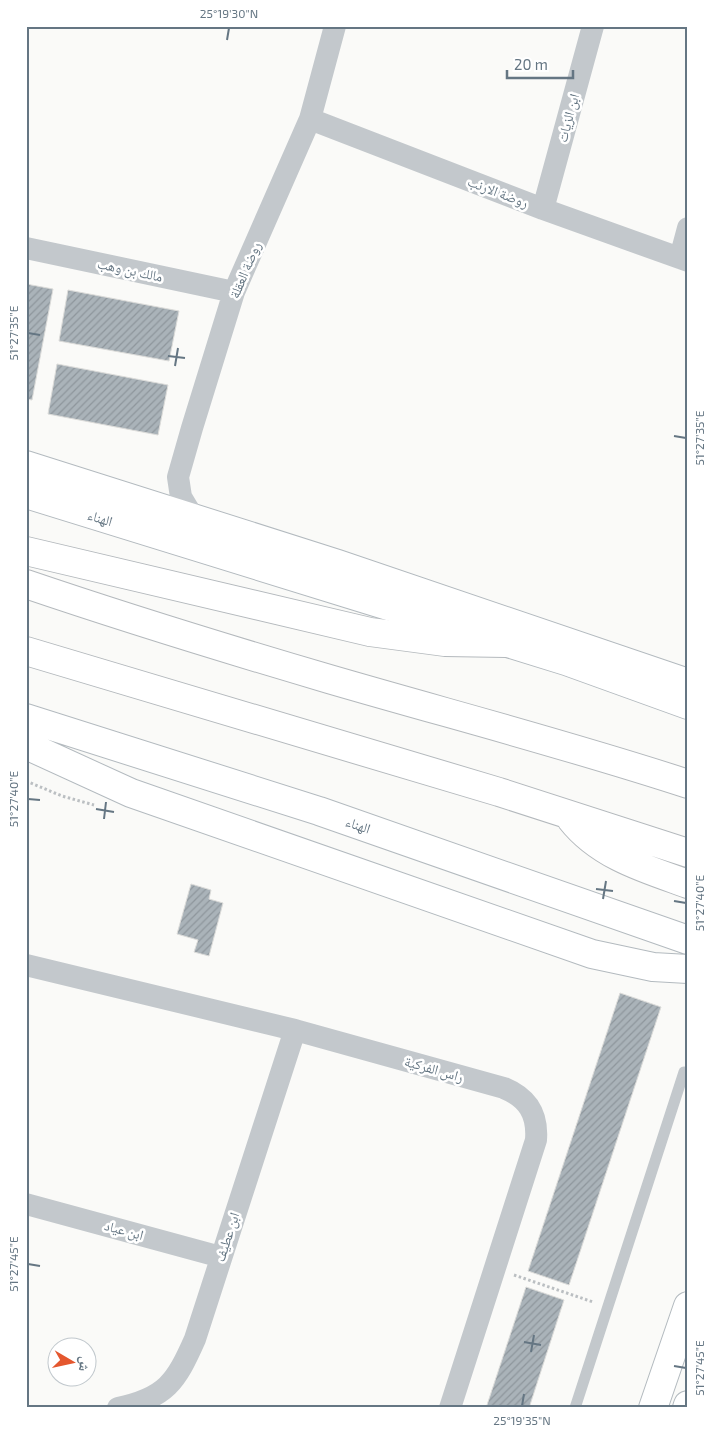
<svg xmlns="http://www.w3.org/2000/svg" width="714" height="1434" font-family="'Exo 2','Noto Naskh Arabic',sans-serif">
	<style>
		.building { fill: url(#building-hatch); stroke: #dcdcda }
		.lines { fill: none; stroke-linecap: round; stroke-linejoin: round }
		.secondary-casing { stroke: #b3babf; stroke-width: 30 }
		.highway-casing { stroke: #b4b9bd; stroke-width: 30 }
		.path { stroke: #bbbfc2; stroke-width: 3; stroke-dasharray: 2.5 2.5; stroke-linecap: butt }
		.lane { stroke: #c3c8cc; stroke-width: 11 }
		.street { stroke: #c3c8cc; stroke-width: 22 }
		.secondary { stroke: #fff; stroke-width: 28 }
		.highway { stroke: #fff; stroke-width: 28 }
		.ticks { fill: none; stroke: #657683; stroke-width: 2 }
		.labels { text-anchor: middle; stroke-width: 5; stroke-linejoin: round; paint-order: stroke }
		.street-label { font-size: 14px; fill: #657683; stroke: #fff }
		.neatline { fill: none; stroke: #657683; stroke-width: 2 }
		.ticks-label { font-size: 12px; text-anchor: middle; fill: #657683 }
	</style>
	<defs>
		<pattern id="building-hatch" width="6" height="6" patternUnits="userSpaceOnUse" patternTransform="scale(1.25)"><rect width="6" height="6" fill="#aab3b9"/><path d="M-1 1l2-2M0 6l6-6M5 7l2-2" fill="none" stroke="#8e969c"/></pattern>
	</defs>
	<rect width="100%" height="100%" fill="#fafaf8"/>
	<path class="building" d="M26 284 53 289 32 400 26 399Z
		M68 290 179 311 169 361 59 341Z
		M57 364 168 385 158 435 48 414Z
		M191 884 211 890 209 899 223 903 209 956 194 952 198 940 177 934Z
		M620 993 661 1007 569 1285 528 1271Z
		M526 1287 564 1300 529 1408H486Z"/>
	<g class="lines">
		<g class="secondary-casing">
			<path id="secondary" d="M26 465 338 564 688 683
				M26 494 566 661 688 705
				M26 718 319 811 688 940
				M26 745 131 793 592 954 653 967 688 969
				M653 1408 688 1306
				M687 1408 688 1405"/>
		</g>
		<g class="highway-casing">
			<path id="highway" d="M26 551 370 632 445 642 506 643
				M26 584C126 618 227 649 329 679 449 714 569 745 688 784
				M26 651 499 792 688 853
				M571 819C600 856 646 869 688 884"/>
		</g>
		<path class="path" d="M26 781 62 796 94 805
			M514 1275 593 1302"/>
		<path class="lane" d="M575 1408 684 1072"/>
		<path class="street" d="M310 119 543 209 688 261
			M543 209 593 26
			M26 248 234 292
			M680 258 688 228
			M193 517 181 497 178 477 192 428 234 292 310 119 335 26
			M26 965 295 1030 504 1088C528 1098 538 1114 536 1140L450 1408
			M26 1204 221 1257
			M118 1408C166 1398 176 1382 195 1339L295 1030"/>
		<use href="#secondary" class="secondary"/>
		<use href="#highway" class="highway"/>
	</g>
	<path class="ticks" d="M227 40 229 28M28 333 40 335M168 356 185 358M175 366 178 348M674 436 686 438M28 799 40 800M96 809 114 812M104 819 106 802M596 889 613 891M603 899 606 881M674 901 686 903M28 1264 40 1266M524 1342 541 1345M531 1352 534 1335M674 1366 686 1368M522 1406 524 1394"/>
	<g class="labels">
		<g class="street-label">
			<text transform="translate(568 118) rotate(-75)" y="5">ابن الزيات</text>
			<text transform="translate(498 192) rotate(21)" y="5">روضة الارنب</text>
			<text transform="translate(130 270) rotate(12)" y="5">مالك بن وهب</text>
			<text transform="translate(245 270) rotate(-67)" y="5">روضة العقلة</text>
			<text transform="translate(100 518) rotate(17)" y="5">الهناء</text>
			<text transform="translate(358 825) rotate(19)" y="5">الهناء</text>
			<text transform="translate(434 1069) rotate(16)" y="5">راس الفركية</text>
			<text transform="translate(124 1230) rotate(15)" y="5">ابن عياد</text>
			<text transform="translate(227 1237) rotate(-72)" y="5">ابن عطيف</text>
		</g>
	</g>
	<rect width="714" height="1434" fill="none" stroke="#ffffff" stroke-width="55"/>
	<g transform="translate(72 1362) rotate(99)"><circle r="24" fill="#ffffff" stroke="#c1c8cd"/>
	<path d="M0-4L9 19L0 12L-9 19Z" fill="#e4572e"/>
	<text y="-8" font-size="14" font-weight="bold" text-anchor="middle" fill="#657683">ش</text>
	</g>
	<path d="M507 70v8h66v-8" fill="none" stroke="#657683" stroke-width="2.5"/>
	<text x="514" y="70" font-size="15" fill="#657683" stroke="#ffffff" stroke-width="4" paint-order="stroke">20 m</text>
	<rect x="28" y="28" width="658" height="1378" class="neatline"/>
	<g class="ticks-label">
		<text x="229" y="18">25°19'30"N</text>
		<text transform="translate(14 333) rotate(-90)" y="4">51°27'35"E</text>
		<text transform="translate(700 438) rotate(-90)" y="4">51°27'35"E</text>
		<text transform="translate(14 799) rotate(-90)" y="4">51°27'40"E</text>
		<text transform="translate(700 903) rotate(-90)" y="4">51°27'40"E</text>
		<text transform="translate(14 1264) rotate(-90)" y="4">51°27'45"E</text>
		<text transform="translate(700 1368) rotate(-90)" y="4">51°27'45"E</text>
		<text x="522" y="1425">25°19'35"N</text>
	</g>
</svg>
